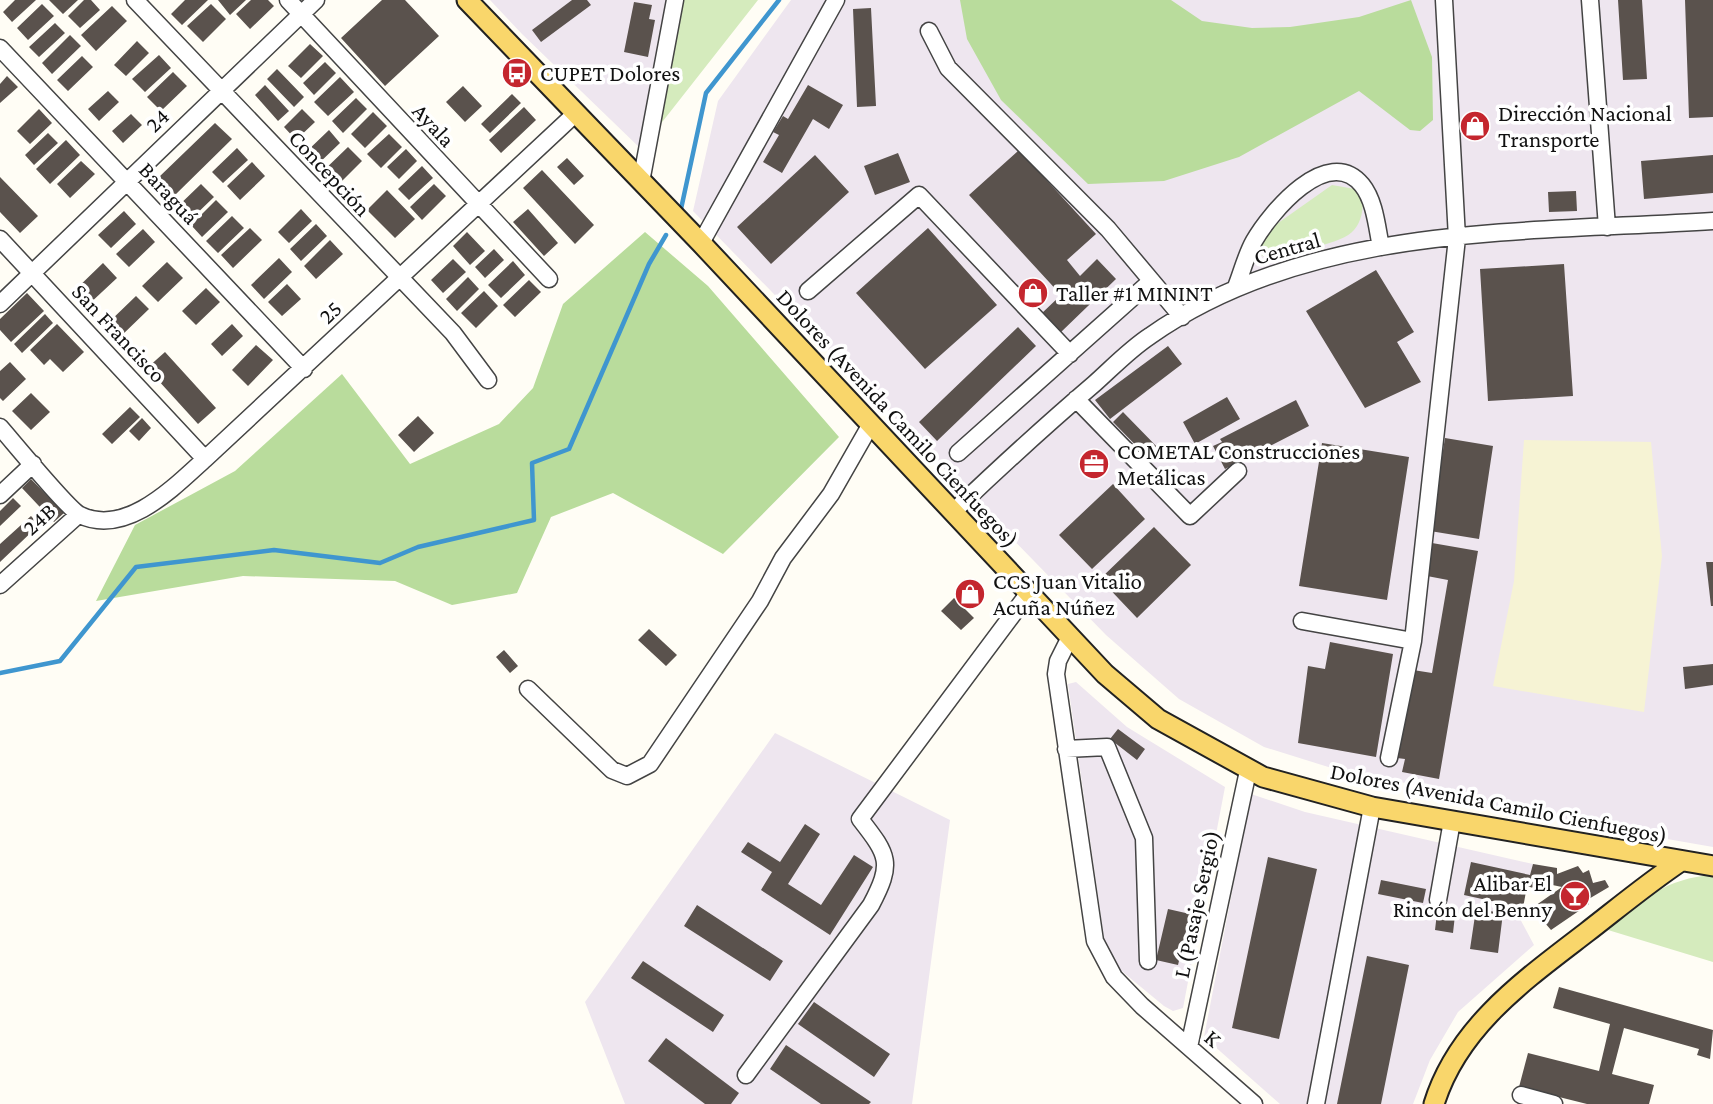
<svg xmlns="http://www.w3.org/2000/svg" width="1713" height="1104" font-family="'Crimson Pro',serif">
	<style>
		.industrial { fill: #eee6ef }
		.farmland { fill: #f6f3d4 }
		.green { fill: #d5ebbd }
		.forest { fill: #b9dc9c }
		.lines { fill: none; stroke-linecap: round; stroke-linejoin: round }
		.stream { stroke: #3f96cf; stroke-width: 4.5 }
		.building { fill: #5a524d }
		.minor-casing { stroke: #444; stroke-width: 19 }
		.major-casing { stroke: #222; stroke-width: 23 }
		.minor { stroke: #fff; stroke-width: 16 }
		.major { stroke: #f9d66b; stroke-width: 19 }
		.labels { text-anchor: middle; stroke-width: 7; stroke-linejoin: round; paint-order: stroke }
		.poi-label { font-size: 23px; fill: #111; stroke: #fff; text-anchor: start }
		.street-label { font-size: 23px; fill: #111; stroke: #fff }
	</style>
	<rect width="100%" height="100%" fill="#fffdf5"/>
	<path class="industrial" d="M490 0H666L641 149 522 34Z
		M791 0H1713V847L1444 800 1436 789 1338 770 1264 747 1179 699 1106 635 693 211 718 101Z
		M1076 682 1127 727 1225 787 1183 1008 1173 1011 1164 1006 1107 959 1068 684Z
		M775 733 950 820 912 1104H625L585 1002Z
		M1251 794 1305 812 1533 864 1519 917 1534 945 1458 1012 1430 1060 1413 1104H1280L1204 1037Z"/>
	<path class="farmland" d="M1524 440 1651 442 1662 556 1644 712 1493 686 1514 581Z"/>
	<path class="green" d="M666 0H758L641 149Z
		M1332 185 1355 189 1363 198C1363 209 1362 221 1354 230 1342 245 1289 252 1269 257L1262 256 1259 248 1271 228Z
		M1713 875V962L1608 930C1641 900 1666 878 1713 875Z"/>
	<path class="forest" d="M960 0H1171L1202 21 1252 28 1290 27 1359 17 1411 0 1432 57 1433 120 1420 131 1410 130 1359 91 1239 157 1164 181 1088 184 1001 100 967 39Z
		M645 232 708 286 839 437 723 554 613 493 551 517 517 593 452 605 395 581 243 576 96 601 135 525 235 471 342 374 410 464 499 424 533 388 563 304Z"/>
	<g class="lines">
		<path class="stream" d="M681 209 706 93 779 0
			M0 673 60 661 136 567 274 550 380 563 418 547 534 520 532 463 569 449 649 264 666 235"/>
	</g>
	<path class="building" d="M15 0H36L12 22 3 12Z
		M49 0H78L63 14Z
		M84 0H91L100 10 80 28 68 16Z
		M185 0H208L182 25 171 14Z
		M218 0H246L230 15Z
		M251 0H268L274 6 250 29 236 14Z
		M382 0H405L439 36 385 86 341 38Z
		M572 0H587L591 5 541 42 532 30Z
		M1618 0H1642L1647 79 1623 80Z
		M1685 0H1713V117L1689 118Z
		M634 2 652 5 649 19 655 20 648 57 624 52Z
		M42 4 54 16 28 40 17 28Z
		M211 4 226 19 203 42 187 26Z
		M112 6 127 21 96 51 81 35Z
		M871 8 876 106 857 107 853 9Z
		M55 23 65 33 39 57 29 47Z
		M70 35 81 46 52 74 42 63Z
		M137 41 149 53 126 76 114 65Z
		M310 44 323 56 301 78 288 66Z
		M159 55 171 68 145 92 132 79Z
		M82 56 93 67 68 91 57 80Z
		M325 62 336 73 314 95 303 83Z
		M277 69 304 97 294 107 267 79Z
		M173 72 187 86 161 111 147 97Z
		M7 76 18 87 0 103V84Z
		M340 77 354 92 328 116 314 102Z
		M265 85 289 111 278 121 255 95Z
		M808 85 843 105 829 129 813 119 782 173 763 162 779 135 773 132 783 116 788 119Z
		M463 86 482 106 465 122 446 102Z
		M108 91 119 102 99 121 88 109Z
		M512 94 521 103 490 133 481 124Z
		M356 98 367 109 343 133 332 121Z
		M524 107 536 120 501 153 489 140Z
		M39 109 52 123 30 144 17 131Z
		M302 109 315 122 296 140 284 127Z
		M373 112 387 126 365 148 351 134Z
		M131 114 142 125 123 143 112 131Z
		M215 123 232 139 175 195 158 178Z
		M329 130 340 143 316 166 304 154Z
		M48 133 58 143 34 165 25 155Z
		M389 134 402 147 381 168 367 154Z
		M66 140 80 155 50 184 36 169Z
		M348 147 362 161 334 189 320 174Z
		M237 148 248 160 223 183 212 172Z
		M406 149 417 161 399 179 387 167Z
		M1019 150 1096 234 1067 260 1080 276 1097 259 1116 279 1060 333 1041 314 1061 295 969 195Z
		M898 153 910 182 875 195 864 166Z
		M815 155 849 192 771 264 737 227Z
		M1713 155V193L1644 199 1641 161Z
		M567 158 584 176 574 185 557 167Z
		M81 161 95 174 70 198 57 184Z
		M252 162 265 176 240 200 227 186Z
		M422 166 433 178 409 200 398 189Z
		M542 170 594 225 575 244 523 188Z
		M0 177 38 216 20 233 0 212Z
		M201 184 214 197 187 223 174 210Z
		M434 184 446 196 422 220 410 207Z
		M387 190 415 219 395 238 367 210Z
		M1576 191 1577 211 1549 212 1548 192Z
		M216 200 228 212 202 237 191 225Z
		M301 209 312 221 289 243 278 232Z
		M528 209 558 243 544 256 513 222Z
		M124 211 136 224 111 248 98 235Z
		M232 216 244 228 218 253 206 241Z
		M316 224 327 236 301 261 290 249Z
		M250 228 262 240 233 268 221 255Z
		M928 228 997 305 925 369 856 293Z
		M143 229 155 242 129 267 116 254Z
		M467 232 485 251 470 265 453 246Z
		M330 240 343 254 316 279 304 266Z
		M494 249 504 260 485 278 475 267Z
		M279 258 292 272 264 299 251 285Z
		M453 259 466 272 443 293 431 280Z
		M513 261 525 275 501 298 488 285Z
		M167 262 183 278 158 302 142 286Z
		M103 263 117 278 87 306 73 292Z
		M1564 264 1573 396 1488 401 1480 269Z
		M1376 270 1414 332 1397 342 1421 382 1365 408 1306 311Z
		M468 277 479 289 457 311 446 299Z
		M529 280 541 292 515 317 503 305Z
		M287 284 301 299 282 316 268 302Z
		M206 288 220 302 196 325 182 311Z
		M484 291 498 306 476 328 461 313Z
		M27 293 44 311 11 342 0 330V319Z
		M136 296 149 309 120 337 107 324Z
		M45 314 53 323 22 353 14 344Z
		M57 324 84 352 63 372 50 359 44 365 30 350Z
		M232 324 243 336 222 356 211 344Z
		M1018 327 1036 346 937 441 919 422Z
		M256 345 273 360 248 386 232 370Z
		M1168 346 1182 364 1110 419 1095 400Z
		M165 352 216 408 198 424 147 368Z
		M10 362 26 379 3 401 0 398V371Z
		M31 393 50 412 31 430 12 411Z
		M1227 397 1240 419 1195 444 1183 422Z
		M1296 400 1309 426 1225 469 1213 446 1222 442 1220 439Z
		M130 407 140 417 112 444 102 434Z
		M1123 412 1162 452 1152 462 1113 422Z
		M418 416 434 433 414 452 398 435Z
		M142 418 151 428 139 441 129 431Z
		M1445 438 1493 446 1479 539 1430 531Z
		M1322 443 1409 457 1387 600 1299 586Z
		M31 479 64 513 54 522 22 488Z
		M1113 484 1145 519 1092 569 1059 535Z
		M13 498 21 506 0 526V511Z
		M31 516 39 525 0 562V544Z
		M1154 527 1191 565 1137 618 1100 579Z
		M1432 543 1478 551 1439 779 1402 772 1405 759 1397 758 1413 670 1432 673 1448 580 1427 576Z
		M1706 562H1713V606H1711Z
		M954 598 974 618 961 630 941 611Z
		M649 629 677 655 666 666 638 640Z
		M1330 642 1393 654 1376 757 1298 743 1308 666 1325 669Z
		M504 650 518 666 510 673 496 657Z
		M1713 664V685L1685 689 1683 667Z
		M1118 729 1145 749 1137 760 1110 739Z
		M805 824 820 834 788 884 821 905 854 855 873 867 830 935 761 890 772 872 741 852 748 842 780 862Z
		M1268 857 1317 869 1279 1039 1232 1028Z
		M1471 862 1530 875 1533 864 1557 868V874L1578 866 1583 873 1589 870 1593 883 1605 880 1609 887 1587 900 1589 904 1551 930 1532 908 1562 887 1538 882 1536 889 1527 886 1523 908 1464 895Z
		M1381 880 1426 889 1423 903 1378 894Z
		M697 905 783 961 770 981 684 926Z
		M1168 909 1190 914 1178 965 1156 960Z
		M1476 909 1503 913 1498 953 1470 949Z
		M1437 913 1455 915 1453 933 1435 930Z
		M1367 956 1409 965 1381 1104H1337Z
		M643 961 724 1015 713 1032 631 978Z
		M1559 987 1713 1030 1710 1059 1697 1055 1699 1049 1624 1028 1612 1074 1654 1085 1649 1104H1587L1519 1087 1528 1053 1599 1071 1610 1024 1553 1008Z
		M814 1002 890 1054 874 1077 798 1024Z
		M666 1038 739 1093 731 1104H705L648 1061Z
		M786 1045 871 1102 869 1104H821L770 1069Z"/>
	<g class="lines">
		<g class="minor-casing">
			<path id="minor" d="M135 0 453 333 488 380
				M288 0 549 279
				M1590 0 1607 227
				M929 31 948 68 1108 229 1182 317
				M0 48 304 369
				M641 182 675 0
				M0 239 205 459
				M701 243 836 0
				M1236 287C1242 272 1246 255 1254 241 1270 213 1328 143 1362 185 1375 201 1377 228 1381 247
				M808 291 919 195 1070 354
				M0 304 316 0
				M1076 399 1190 516 1238 471
				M0 427C14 443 68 509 80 515 126 537 174 487 205 459L575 114
				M958 453 1150 282
				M0 495 33 464
				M953 512C999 468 1046 425 1094 384 1112 368 1130 349 1150 336 1311 223 1526 233 1713 221
				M0 585 78 515
				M1302 621 1413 641
				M1070 637 1058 661 1056 674 1095 941 1114 977 1142 1006 1254 1104
				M528 689 612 770 627 776 650 764 760 601 783 558 831 494 871 424
				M1066 749 1107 747 1144 838 1148 961
				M1389 758 1413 641 1457 238 1444 0
				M1438 900 1452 821
				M1189 1047 1248 771
				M746 1075 871 905C893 863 889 856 860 819L1028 594
				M1521 1095 1554 1104
				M1316 1104 1372 807"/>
		</g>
		<g class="major-casing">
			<path id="major" d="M467 0 701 243 1105 674 1158 719 1263 777 1372 807 1713 866
				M1434 1104C1458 1026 1526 979 1587 932 1618 908 1648 883 1681 861"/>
		</g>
		<use href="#minor" class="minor"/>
		<use href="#major" class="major"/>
	</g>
	<defs>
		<g id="bus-disc" transform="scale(1.575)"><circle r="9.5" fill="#c4262e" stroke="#fff"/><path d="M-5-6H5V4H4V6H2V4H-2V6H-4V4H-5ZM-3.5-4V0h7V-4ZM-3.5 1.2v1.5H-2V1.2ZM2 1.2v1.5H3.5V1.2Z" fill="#fff"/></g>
		<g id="shop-disc" transform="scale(1.575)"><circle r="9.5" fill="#c4262e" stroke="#fff"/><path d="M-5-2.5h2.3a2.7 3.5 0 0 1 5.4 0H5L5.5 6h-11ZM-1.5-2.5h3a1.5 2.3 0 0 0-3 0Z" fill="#fff"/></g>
		<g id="office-disc" transform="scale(1.575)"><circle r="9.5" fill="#c4262e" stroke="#fff"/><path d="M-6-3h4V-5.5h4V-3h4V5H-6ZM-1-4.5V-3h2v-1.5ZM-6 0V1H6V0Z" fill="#fff"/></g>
		<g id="bar-disc" transform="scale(1.575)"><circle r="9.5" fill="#c4262e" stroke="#fff"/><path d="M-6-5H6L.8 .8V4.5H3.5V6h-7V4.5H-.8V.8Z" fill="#fff"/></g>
	</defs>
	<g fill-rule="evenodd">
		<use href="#bus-disc" x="517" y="73"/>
		<use href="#shop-disc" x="1475" y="126"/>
		<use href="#shop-disc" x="1033" y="293"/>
		<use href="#office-disc" x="1094" y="464"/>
		<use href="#shop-disc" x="970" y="594"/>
		<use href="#bar-disc" x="1575" y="896"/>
	</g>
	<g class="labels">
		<g class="poi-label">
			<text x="540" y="81">CUPET Dolores</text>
			<text x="1498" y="121">Dirección Nacional<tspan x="1498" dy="26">Transporte</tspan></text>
			<text x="1056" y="301">Taller #1 MININT</text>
			<text x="1117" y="459">COMETAL Construcciones<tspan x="1117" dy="26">Metálicas</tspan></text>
			<text x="993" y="589">CCS Juan Vitalio<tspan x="993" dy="26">Acuña Núñez</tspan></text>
			<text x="1552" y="891" text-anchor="end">Alibar El<tspan x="1552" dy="26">Rincón del Benny</tspan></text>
		</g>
		<g class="street-label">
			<text transform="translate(157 120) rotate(-44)" y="8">24</text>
			<text transform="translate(434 125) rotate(47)" y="8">Ayala</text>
			<text transform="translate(330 173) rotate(47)" y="8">Concepción</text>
			<text transform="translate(169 193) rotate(47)" y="8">Baraguá</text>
			<text transform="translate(1287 248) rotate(-16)" y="8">Central</text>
			<text transform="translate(330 312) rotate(-44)" y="8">25</text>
			<text transform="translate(119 333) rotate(47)" y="8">San Francisco</text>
			<text transform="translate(898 418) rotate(47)" y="8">Dolores (Avenida Camilo Cienfuegos)</text>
			<text transform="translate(39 519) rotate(-42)" y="8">24B</text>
			<text transform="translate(1499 803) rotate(11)" y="8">Dolores (Avenida Camilo Cienfuegos)</text>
			<text transform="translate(1196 904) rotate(-78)" y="8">L (Pasaje Sergio)</text>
			<text transform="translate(1213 1038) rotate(41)" y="8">K</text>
		</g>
	</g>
</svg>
